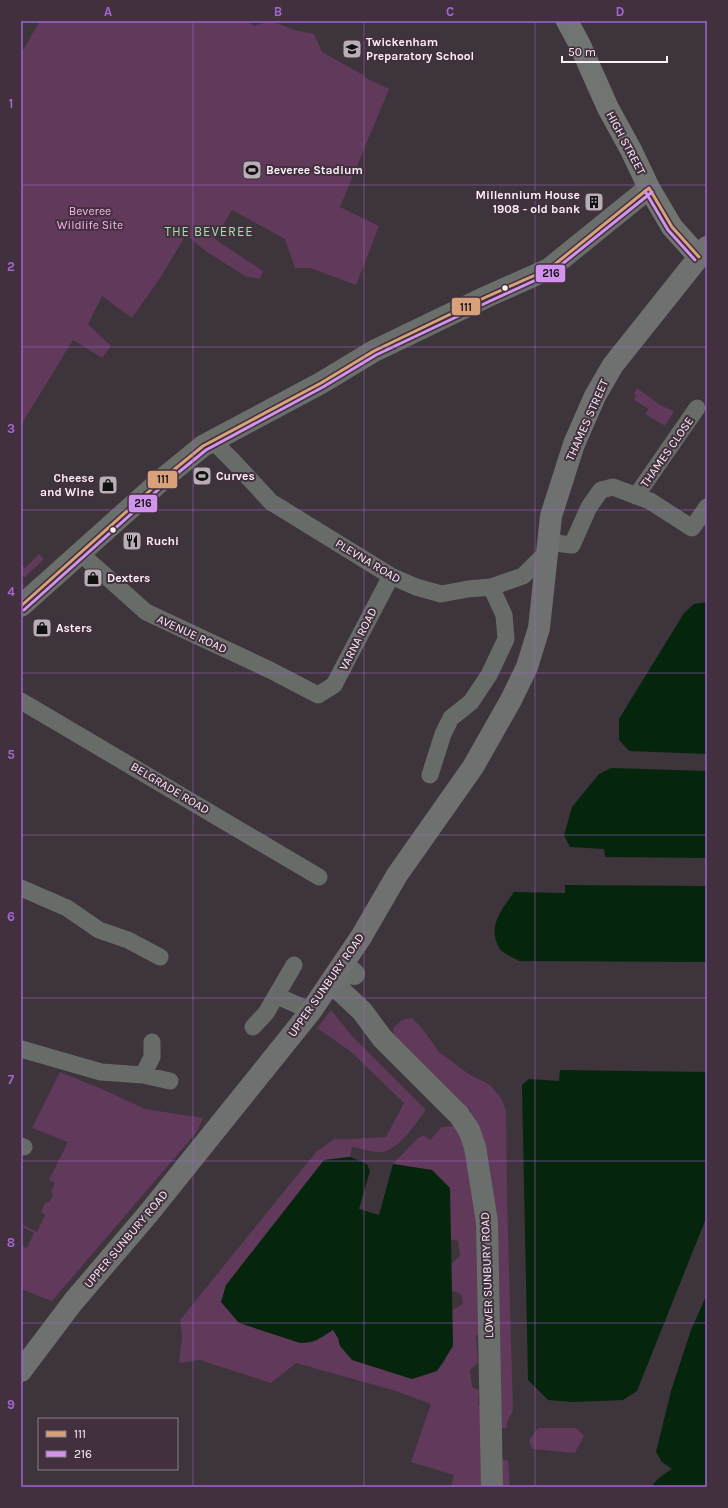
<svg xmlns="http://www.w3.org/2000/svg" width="728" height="1508" font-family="Karla,sans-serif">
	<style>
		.green { fill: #61395a; fill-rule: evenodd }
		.water { fill: #06250d }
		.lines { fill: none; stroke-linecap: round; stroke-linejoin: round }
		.street { stroke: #686c68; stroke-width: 17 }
		.secondary { stroke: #6a6f6b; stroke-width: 22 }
		.primary { stroke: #717572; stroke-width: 22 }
		.highway { stroke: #6e716f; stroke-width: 22 }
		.bus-1-casing { stroke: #42303e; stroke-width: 6 }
		.bus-2-casing { stroke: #42303e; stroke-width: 6 }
		.bus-1 { stroke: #d9a179; stroke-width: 3 }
		.bus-2 { stroke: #d193ec; stroke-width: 3 }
		.grid { fill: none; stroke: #a166d0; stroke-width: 1; stroke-opacity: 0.55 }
		.bus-dot { fill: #fbeff8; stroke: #42303e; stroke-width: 1.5 }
		.labels { text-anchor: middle; stroke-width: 4; stroke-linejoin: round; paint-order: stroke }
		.poi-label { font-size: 12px; font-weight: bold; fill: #fbeff8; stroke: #42303e; text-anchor: start }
		.street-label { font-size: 12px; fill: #fbeff8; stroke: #42303e }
		.park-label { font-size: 12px; fill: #fdb4ef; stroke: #42303e }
		.neighbourhood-label { font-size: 13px; letter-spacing: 1px; fill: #a0e0a9; stroke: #42303e }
		.line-badge { stroke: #42303e; stroke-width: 1.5 }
		.pale-badge-label { font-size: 11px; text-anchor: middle; font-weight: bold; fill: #111 }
		.neatline { fill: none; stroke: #a166d0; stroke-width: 1.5 }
		.grid-label { font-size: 13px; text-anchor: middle; font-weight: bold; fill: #a166d0 }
	</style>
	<rect width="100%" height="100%" fill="#3e343c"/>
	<path class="green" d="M40 21H244L256 26V25L271 21 294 30 314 34 322 52 365 76 364 77 389 89 340 207 379 226 356 285 310 268H295L285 239 232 210 215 239 263 271 260 279 245 276 207 252 186 235 160 278 132 318 102 296 88 324 111 346 102 358 73 340 21 425V54Z
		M637 388 660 405 674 411 665 426 645 414 649 409 634 400 636 396 634 394Z
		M39 554 44 559 25 577 21 575V565L25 568Z
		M331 1010 352 1036 426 1110C416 1123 398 1151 381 1152 372 1153 361 1148 352 1147L350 1157 324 1160 310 1343 318 1340 333 1330 338 1338 340 1346 437 1371 445 1361 450 1347 449 1312 463 1304 461 1294 448 1289 447 1267 460 1256 458 1241 449 1239 447 1222 448 1186 432 1170 393 1164 418 1138 424 1135 430 1140 442 1127 454 1126 469 1123 471 1111 461 1104 394 1038 393 1028 402 1020 412 1018 421 1027 439 1052 470 1075 489 1084 501 1098 506 1111 507 1199 513 1411 508 1420 506 1428 496 1429V1457L508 1461 510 1487H451L454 1475 411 1462 431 1404 396 1391 296 1363 271 1383 200 1360 179 1363 182 1336 180 1320 316 1152 334 1139H353L386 1137 404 1103 350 1051 317 1028ZM476 1335 497 1336 483 1408 478 1404 479 1390 472 1387 470 1370 478 1363Z
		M60 1072 102 1089 145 1109 203 1118 196 1133 52 1301 21 1289V1246L27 1248 34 1233 23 1227V1225L37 1232 45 1215 41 1212 45 1203 49 1202 53 1195 51 1192 55 1183 49 1180 68 1142 32 1128Z
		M538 1428H576L584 1436 575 1453 532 1449 529 1440Z"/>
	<path class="water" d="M707 602V754L629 751 619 740V719L684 613 694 604Z
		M611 768 707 771V858L605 857 604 849 570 847 564 835 572 807 599 774Z
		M565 885 707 886V962L519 961C514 958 504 954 500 949 486 927 502 910 514 892L565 893Z
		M560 1070 707 1072V1216L637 1391 623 1400 573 1402 548 1400 528 1380 522 1085 529 1079 559 1081Z
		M350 1157 367 1164 370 1171 359 1209 379 1215 393 1164 432 1170 450 1188 453 1346 437 1371 412 1379 352 1360 340 1346 338 1338 333 1330C321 1337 315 1343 300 1343L239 1323 221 1302 226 1285 324 1160Z
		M707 1294V1487H652C657 1478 664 1474 672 1469L662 1462 656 1452 671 1391 691 1330Z"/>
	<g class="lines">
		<path class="street" d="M213 441 233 461 271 502 391 576 416 587 441 594 468 589 491 587 523 576 546 553
			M636 496 697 408
			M547 542 572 545 589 507 601 490 613 487 650 501 692 528 707 507
			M80 553 146 612 270 670 318 695 334 685 391 576
			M21 701 319 877
			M430 775 443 734 451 718 471 702 489 675 506 639 504 615 491 587
			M21 888 67 908 99 930 128 940 160 957
			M277 996 311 1011
			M253 1027 266 1013 294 965
			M21 1049 101 1072 143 1075 170 1081
			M143 1075 152 1057V1042
			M21 1146 24 1147"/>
		<path class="secondary" d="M21 606 165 477 203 446 321 383 374 351 486 297 549 269 649 188
			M354 974C345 965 338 974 331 982L362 1011 382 1038 459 1115 469 1130 475 1147 487 1222 492 1487"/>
		<path class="primary" d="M567 21 579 43 608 108 631 150 649 188 672 227 699 257"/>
		<path class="highway" d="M21 1371 73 1302 148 1214 311 1011 361 937 397 875 473 767 511 700 527 667 539 628 551 516 574 444 595 396 613 365 707 247"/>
		<g class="bus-1-casing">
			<path id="bus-1" d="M649 188 672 227 699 257
				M21 606 165 477 203 446 321 383 374 351 486 297 549 269 649 188"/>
		</g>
		<g class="bus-2-casing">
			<path id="bus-2" d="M645 191 668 230 695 260
				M24 610 168 481 206 450 323 387 376 355 488 302 551 273 652 192"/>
		</g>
		<use href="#bus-1" class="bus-1"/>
		<use href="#bus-2" class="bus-2"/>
	</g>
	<path class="grid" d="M193 21V1487M364 21V1487M535 21V1487M21 185H707M21 347H707M21 510H707M21 673H707M21 835H707M21 998H707M21 1161H707M21 1323H707"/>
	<defs>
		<g id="school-square" transform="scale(1)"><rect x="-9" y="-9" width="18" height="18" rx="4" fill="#b9aeb6" stroke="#42303e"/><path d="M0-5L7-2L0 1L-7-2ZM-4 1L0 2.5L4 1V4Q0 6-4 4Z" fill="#111"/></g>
		<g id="stadium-square" transform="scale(1)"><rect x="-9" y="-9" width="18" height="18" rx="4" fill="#b9aeb6" stroke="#42303e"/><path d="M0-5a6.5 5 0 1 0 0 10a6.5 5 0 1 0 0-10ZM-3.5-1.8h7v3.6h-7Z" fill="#111"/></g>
		<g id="building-square" transform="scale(1)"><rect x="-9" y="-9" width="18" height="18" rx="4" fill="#b9aeb6" stroke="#42303e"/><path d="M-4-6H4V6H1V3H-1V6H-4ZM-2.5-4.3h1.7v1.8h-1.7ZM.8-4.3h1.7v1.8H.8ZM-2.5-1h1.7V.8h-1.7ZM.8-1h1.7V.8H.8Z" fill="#111"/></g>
		<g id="shop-square" transform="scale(1)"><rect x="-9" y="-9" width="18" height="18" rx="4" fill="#b9aeb6" stroke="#42303e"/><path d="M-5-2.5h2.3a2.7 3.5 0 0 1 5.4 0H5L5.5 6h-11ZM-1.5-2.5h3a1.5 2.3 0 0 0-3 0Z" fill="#111"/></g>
		<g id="restaurant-square" transform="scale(1)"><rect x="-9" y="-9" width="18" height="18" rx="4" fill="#b9aeb6" stroke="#42303e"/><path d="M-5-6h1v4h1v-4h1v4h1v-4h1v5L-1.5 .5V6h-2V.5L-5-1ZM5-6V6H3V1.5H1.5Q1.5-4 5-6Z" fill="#111"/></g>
	</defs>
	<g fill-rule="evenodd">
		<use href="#school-square" x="352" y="49"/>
		<use href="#stadium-square" x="252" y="170"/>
		<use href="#building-square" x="594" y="202"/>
		<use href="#stadium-square" x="202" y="476"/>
		<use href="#shop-square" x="108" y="485"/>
		<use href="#restaurant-square" x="132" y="541"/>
		<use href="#shop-square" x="93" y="578"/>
		<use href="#shop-square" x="42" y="628"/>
	</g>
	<g class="bus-dot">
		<circle cx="505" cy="288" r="3.5"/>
		<circle cx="113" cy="530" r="3.5"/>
	</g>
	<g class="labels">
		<g class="poi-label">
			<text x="366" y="46">Twickenham<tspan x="366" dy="14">Preparatory School</tspan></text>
			<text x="266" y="174">Beveree Stadium</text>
			<text x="580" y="199" text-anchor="end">Millennium House<tspan x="580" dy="14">1908 - old bank</tspan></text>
			<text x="216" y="480">Curves</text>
			<text x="94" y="482" text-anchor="end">Cheese<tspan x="94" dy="14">and Wine</tspan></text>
			<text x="146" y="545">Ruchi</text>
			<text x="107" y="582">Dexters</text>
			<text x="56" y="632">Asters</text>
		</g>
		<g class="street-label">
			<text transform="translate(626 143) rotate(62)" y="4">HIGH STREET</text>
			<text transform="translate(587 420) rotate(-66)" y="4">THAMES STREET</text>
			<text transform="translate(667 452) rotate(-55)" y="4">THAMES CLOSE</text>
			<text transform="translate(368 561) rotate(31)" y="4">PLEVNA ROAD</text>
			<text transform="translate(192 634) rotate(25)" y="4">AVENUE ROAD</text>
			<text transform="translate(358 639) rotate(-63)" y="4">VARNA ROAD</text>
			<text transform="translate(170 788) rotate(31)" y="4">BELGRADE ROAD</text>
			<text transform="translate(326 985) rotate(-55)" y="4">UPPER SUNBURY ROAD</text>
			<text transform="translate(126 1239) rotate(-50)" y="4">UPPER SUNBURY ROAD</text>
			<text transform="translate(487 1275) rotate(-92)" y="4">LOWER SUNBURY ROAD</text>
		</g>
		<g class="park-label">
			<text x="90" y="215">Beveree<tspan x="90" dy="14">Wildlife Site</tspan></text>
		</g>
		<g class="neighbourhood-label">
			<text x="209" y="236">THE BEVEREE</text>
		</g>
	</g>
	<g class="line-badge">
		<rect x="535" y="264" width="31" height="19" rx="4" fill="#d193ec"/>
		<rect x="451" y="297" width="30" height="19" rx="4" fill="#d9a179"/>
		<rect x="147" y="470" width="31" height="19" rx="4" fill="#d9a179"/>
		<rect x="128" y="494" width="30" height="19" rx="4" fill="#d193ec"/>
	</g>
	<g class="pale-badge-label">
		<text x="551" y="277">216</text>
		<text x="466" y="311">111</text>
		<text x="163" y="483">111</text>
		<text x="143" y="507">216</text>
	</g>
	<rect width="728" height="1508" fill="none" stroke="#42303e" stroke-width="44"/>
	<rect x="38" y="1418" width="140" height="52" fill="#42303e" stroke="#8c7c88"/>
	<rect x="46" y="1431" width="20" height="6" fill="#d9a179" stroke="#8c7c88"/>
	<text x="74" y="1438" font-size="12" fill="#fbeff8">111</text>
	<rect x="46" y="1451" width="20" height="6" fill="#d193ec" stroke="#8c7c88"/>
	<text x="74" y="1458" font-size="12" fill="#fbeff8">216</text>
	<path d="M562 56v6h105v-6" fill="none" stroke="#fbeff8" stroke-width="2"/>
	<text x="568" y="56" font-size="12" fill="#fbeff8" stroke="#42303e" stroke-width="3" paint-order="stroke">50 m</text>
	<rect x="22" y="22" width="684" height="1464" class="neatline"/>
	<g class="grid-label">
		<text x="108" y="16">A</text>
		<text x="278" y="16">B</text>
		<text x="450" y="16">C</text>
		<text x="620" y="16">D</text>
		<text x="11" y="108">1</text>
		<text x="11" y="271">2</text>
		<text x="11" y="433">3</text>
		<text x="11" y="596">4</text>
		<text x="11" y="759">5</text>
		<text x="11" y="921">6</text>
		<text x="11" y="1084">7</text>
		<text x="11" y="1247">8</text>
		<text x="11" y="1409">9</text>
	</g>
</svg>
